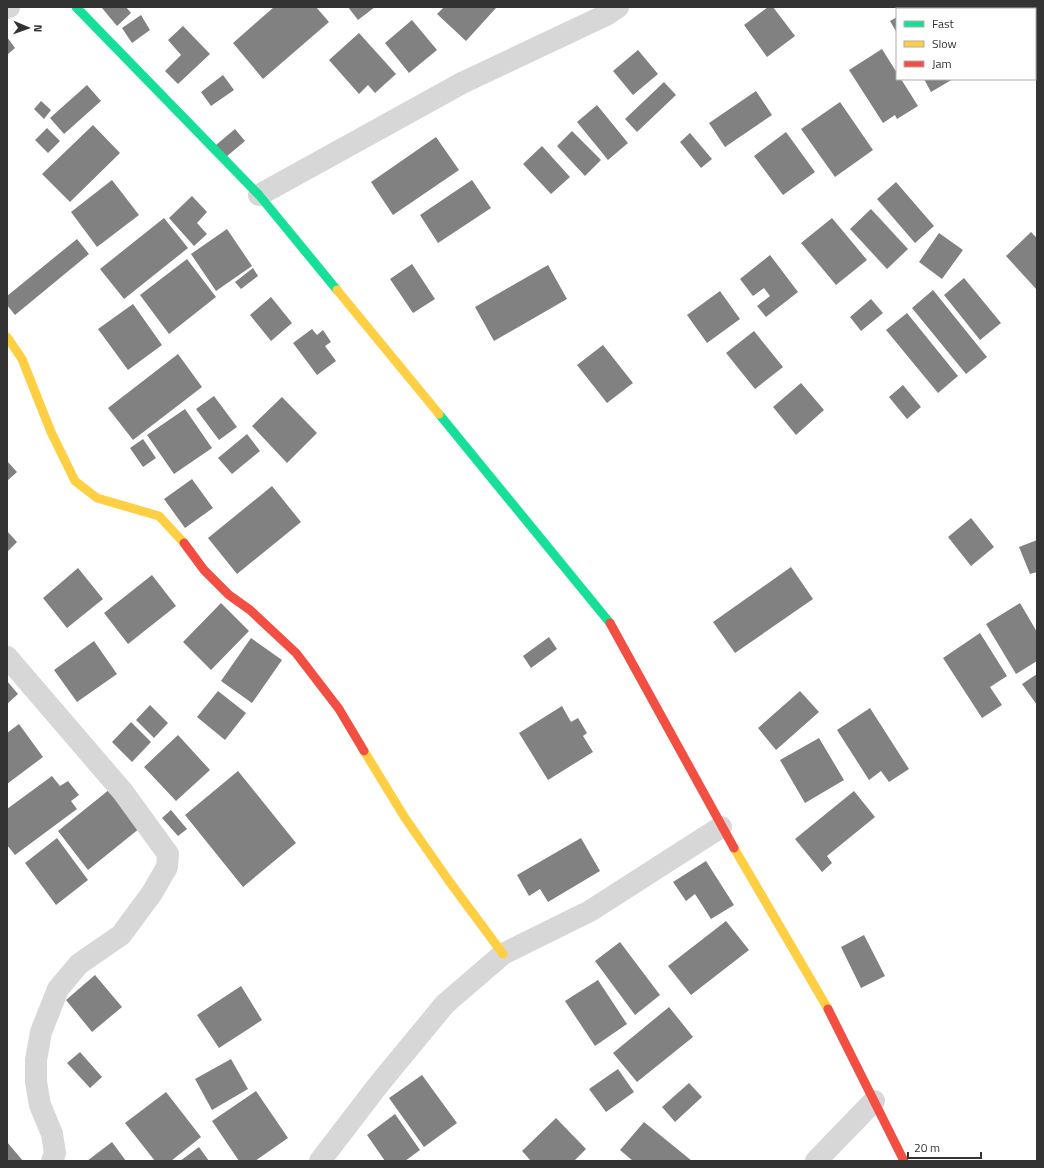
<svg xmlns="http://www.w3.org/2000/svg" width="1044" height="1168" font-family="'Titillium Web',sans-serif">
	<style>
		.building { fill: #818181 }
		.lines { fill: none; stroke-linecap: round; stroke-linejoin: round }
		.street { stroke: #d7d7d7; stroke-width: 22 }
		.fast { stroke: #16e098; stroke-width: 9 }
		.slow { stroke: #ffcf43; stroke-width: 9 }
		.jam { stroke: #f24e42; stroke-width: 9 }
	</style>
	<rect width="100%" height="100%" fill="#fff"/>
	<path class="building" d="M104 7H126L131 13 117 26 102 8Z
		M274 7H316L329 22 263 79 233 43Z
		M348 7H375L358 20Z
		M444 7H494L496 8 466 41 437 14Z
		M768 7H773L795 36 767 57 744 25Z
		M141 15 150 30 132 43 122 28Z
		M897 17V33L890 21Z
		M412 20 437 50 409 73 385 43Z
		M1035 23 1037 26V65L1035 67Z
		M183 26 210 54 178 84 165 71 181 55 168 40Z
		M359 33 396 74 375 93 368 85 359 94 329 60Z
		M7 37 15 48 7 55Z
		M882 49 897 73V79H901L918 106 897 119 895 115 883 123 849 70Z
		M638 50 658 74 633 95 613 71Z
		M223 75 234 90 211 106 201 92Z
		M924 79H953L931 92Z
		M664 82 676 95 637 132 625 119Z
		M87 85 101 101 64 134 50 118Z
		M756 91 772 115 725 147 709 123Z
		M41 101 51 110 44 119 34 109Z
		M840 102 873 150 835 177 801 129Z
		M597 105 628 143 608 160 577 122Z
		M93 125 120 153 70 202 42 174Z
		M47 128 60 141 48 153 35 140Z
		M235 129 245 141 226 157 216 145Z
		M572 131 601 160 585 176 557 146Z
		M786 132 815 172 783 195 754 156Z
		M690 133 712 159 701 168 680 142Z
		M436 137 459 170 393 215 371 182Z
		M542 146 570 177 551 194 523 164Z
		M112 180 139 215 97 247 71 212Z
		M472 180 491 208 438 243 420 215Z
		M896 182 934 226 915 243 877 199Z
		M192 196 207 212 197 223 207 234 194 246 169 218Z
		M871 209 908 249 887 269 850 229Z
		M164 218 188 248 124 299 100 269Z
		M832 218 867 260 836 285 801 243Z
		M227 229 252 266 216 291 191 254Z
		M1031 232 1037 238V290L1006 256Z
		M939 233 963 250 942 279 919 262Z
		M77 239 89 254 15 315 7 305V296Z
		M770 255 798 292 766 317 757 306 770 296 764 288 753 296 740 279Z
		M187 259 216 297 169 334 140 295Z
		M412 264 435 299 413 313 390 279Z
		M548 265 567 299 494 341 475 307Z
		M253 268 258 276 241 289 235 282Z
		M964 278 1001 323 980 340 944 295Z
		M933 290 987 357 966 374 912 308Z
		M720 291 740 319 707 343 687 315Z
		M271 297 292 323 271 341 250 315Z
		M871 299 883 313 861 331 850 317Z
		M133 304 162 345 128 370 98 329Z
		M907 313 958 376 938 393 886 330Z
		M312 329 317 335 323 330 331 342 325 346 336 361 317 375 293 343Z
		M754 331 783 367 755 389 726 353Z
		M603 345 633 383 607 403 577 365Z
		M178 354 202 387 133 440 108 408Z
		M801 383 824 410 796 435 773 407Z
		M903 385 921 407 907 419 889 397Z
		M214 396 237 427 219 440 196 409Z
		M282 397 317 433 287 463 252 426Z
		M185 409 212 448 174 474 147 435Z
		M247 434 260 451 232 474 218 458Z
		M143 439 156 458 143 467 130 448Z
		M7 461 17 472 7 481Z
		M192 479 213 508 185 528 164 499Z
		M272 486 301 522 237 574 208 538Z
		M971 518 994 547 971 566 948 537Z
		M7 531 17 542 7 552Z
		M1037 540V572L1030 574 1019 547Z
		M791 567 813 599 735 653 713 622Z
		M78 568 103 599 67 628 43 598Z
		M152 575 176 606 128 644 104 613Z
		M221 603 249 631 211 670 183 642Z
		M1020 603 1037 632V661L1016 674 986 624Z
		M980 633 1007 676 990 687 1002 705 982 718 943 658Z
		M549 637 557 649 531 668 523 656Z
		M251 638 282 660 252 703 221 681Z
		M94 641 117 674 77 702 54 670Z
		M1037 674V705L1022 684Z
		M7 681 18 694 7 704Z
		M218 691 246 713 225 740 197 717Z
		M800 691 819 712 776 750 758 728Z
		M150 705 168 723 154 738 136 720Z
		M562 706 571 722 578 718 587 733 583 736 593 752 548 780 519 733Z
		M870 708 909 769 889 782 881 771 869 780 837 730Z
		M131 722 151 742 132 762 112 742Z
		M19 724 43 757 7 784V733Z
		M178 735 210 770 176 801 144 767Z
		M819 738 844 780 805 803 780 760Z
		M238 771 296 843 243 887 185 815Z
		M52 776 60 786 68 781 79 795 71 801 77 809 15 855 7 845V809Z
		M110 789 140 828 88 870 58 831Z
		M854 791 875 817 827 856 832 863 822 872 795 839Z
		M171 810 187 829 178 836 162 818Z
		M57 838 88 880 56 905 25 863Z
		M581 838 600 871 548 902 540 889 529 896 517 875Z
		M706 861 734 905 711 919 695 894 686 901 673 882Z
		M726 921 749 950 691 995 668 966Z
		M864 935 885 976 861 988 841 947Z
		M620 942 660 995 635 1015 595 961Z
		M95 975 122 1007 92 1032 66 1000Z
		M598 980 627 1024 595 1046 565 1001Z
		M241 986 262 1020 219 1048 197 1015Z
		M669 1007 693 1037 637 1082 613 1053Z
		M80 1052 102 1077 90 1088 67 1063Z
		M231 1059 248 1089 212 1110 195 1079Z
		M618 1069 634 1092 606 1112 589 1089Z
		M422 1075 457 1123 424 1147 389 1098Z
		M689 1083 702 1097 675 1122 662 1107Z
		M256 1091 288 1138 255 1161H239L212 1121Z
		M166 1092 201 1137 171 1161H155L125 1123Z
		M395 1114 420 1150 405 1161H385L367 1135Z
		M556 1118 586 1149 574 1161H531L522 1151Z
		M644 1122 692 1161H633L620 1150Z
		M7 1142 23 1161H7Z
		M112 1142 126 1161H87Z
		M199 1147 209 1161H180Z"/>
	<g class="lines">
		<path class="street" d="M7 8 9 7
			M259 195 462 83 606 15 618 7
			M7 657 123 792 168 854 167 867 152 893 121 935 79 964 58 989 41 1032 36 1060V1082L40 1105 52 1134 55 1153 52 1161
			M320 1161 379 1084 445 1004 503 954 590 911 721 827
			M816 1161 874 1101"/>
		<path class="fast" d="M76 7 259 195 337 290
			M439 414 610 623"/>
		<path class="slow" d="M337 290 439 414
			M7 337 22 359 51 432 75 481 97 498 159 516 184 543
			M364 751 405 818 449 881 503 954
			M734 848 828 1009"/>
		<path class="jam" d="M184 543 204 570 229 595 250 610 296 653 339 709 364 751
			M610 623 734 848
			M828 1009 904 1161"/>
	</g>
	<rect width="1044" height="1168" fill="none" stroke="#333333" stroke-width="16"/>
	<rect x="896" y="8" width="140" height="72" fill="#ffffff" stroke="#adadad"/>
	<rect x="904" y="21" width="20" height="6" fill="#16e098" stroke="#adadad"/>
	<text x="932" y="28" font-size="12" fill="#333333">Fast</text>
	<rect x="904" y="41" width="20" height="6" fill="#ffcf43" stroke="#adadad"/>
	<text x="932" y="48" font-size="12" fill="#333333">Slow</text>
	<rect x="904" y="61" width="20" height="6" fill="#f24e42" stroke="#adadad"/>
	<text x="932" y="68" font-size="12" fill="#333333">Jam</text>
	<g transform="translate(28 28) rotate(92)" stroke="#ffffff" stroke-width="3" paint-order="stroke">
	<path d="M0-3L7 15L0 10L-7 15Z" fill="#333333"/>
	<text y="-6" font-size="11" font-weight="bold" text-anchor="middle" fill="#333333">N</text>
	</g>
	<path d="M908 1152v6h73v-6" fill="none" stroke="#333333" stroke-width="2"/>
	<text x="914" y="1152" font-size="12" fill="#333333" stroke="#ffffff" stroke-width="3" paint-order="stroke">20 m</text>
</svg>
